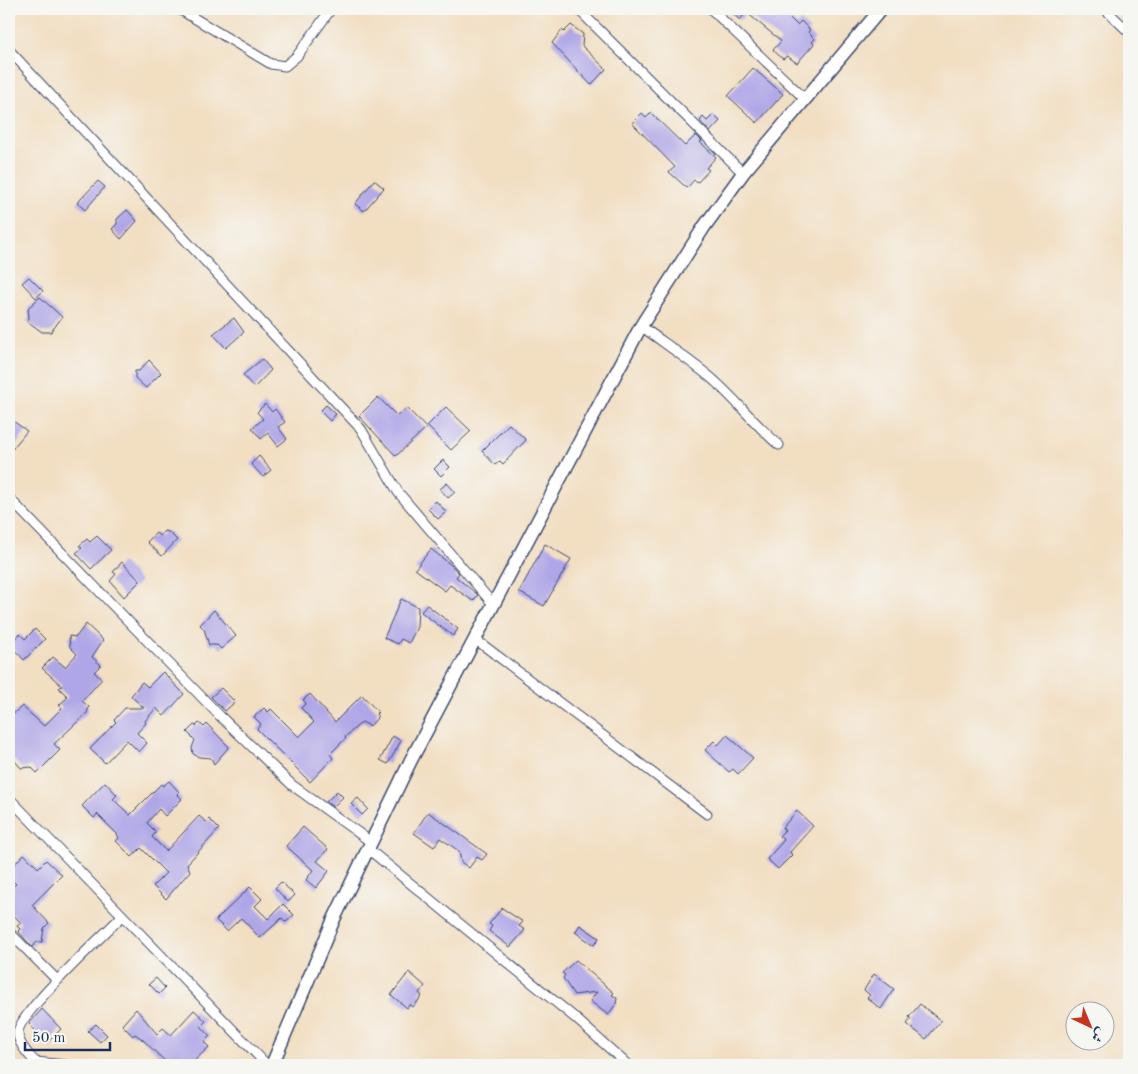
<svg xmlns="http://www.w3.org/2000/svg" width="1138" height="1074" font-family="'Old Standard TT',Amiri,serif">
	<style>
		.building { fill: #afa6e7 }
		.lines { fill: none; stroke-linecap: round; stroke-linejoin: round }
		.street-casing { stroke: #3b496d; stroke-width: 11 }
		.secondary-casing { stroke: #3b496d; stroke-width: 15 }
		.street { stroke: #fff; stroke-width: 9 }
		.secondary { stroke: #fff; stroke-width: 12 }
	</style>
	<rect width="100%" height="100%" fill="#f6f6f2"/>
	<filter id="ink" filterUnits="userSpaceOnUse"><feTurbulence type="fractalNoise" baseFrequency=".02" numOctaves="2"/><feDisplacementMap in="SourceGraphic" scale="10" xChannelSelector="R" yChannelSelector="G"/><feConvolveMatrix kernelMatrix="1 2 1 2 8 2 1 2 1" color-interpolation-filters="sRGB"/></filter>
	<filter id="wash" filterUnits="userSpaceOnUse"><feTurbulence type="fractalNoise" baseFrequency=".0096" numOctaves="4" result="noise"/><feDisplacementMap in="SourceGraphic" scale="20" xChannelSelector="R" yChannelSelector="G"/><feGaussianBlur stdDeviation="1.12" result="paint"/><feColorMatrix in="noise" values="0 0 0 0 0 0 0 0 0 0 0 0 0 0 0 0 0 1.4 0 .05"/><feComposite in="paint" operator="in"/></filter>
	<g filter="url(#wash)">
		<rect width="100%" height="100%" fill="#f2dec1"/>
		<g id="blocks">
			<path class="building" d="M727 9H781L797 25 801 21 810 30 808 32 815 39 812 42 814 44 797 63 787 56 783 59 773 50 781 41 746 12 740 20Z
				M571 25 583 34 582 46 606 69 591 85 552 43 562 30 564 32Z
				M753 68 783 94 757 123 728 96Z
				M642 113 646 118 651 113 685 146 696 135 702 141 700 142 716 157 706 168 709 170 698 182 694 180 687 188 669 172 675 167 632 123Z
				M713 115 720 121 710 132 700 121 703 117 707 121Z
				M374 180 384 188 364 211 355 204Z
				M98 181 105 187 85 210 77 203Z
				M127 210 137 221 121 239 112 229 117 224V219Z
				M29 277 43 291 36 298 22 283Z
				M40 297 62 317 51 332H42L27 321 29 318 28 308Z
				M234 318 244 332 226 348 213 334Z
				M262 359 271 370 254 388 243 375Z
				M149 360 161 373 146 388 135 378V371H139Z
				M378 397 397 416 407 408 426 428 396 456 359 416Z
				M265 404 272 412 275 409 285 422 278 427 287 439 278 446 268 433 261 439 252 428 263 419 257 412Z
				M326 405 336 414 330 421 320 411Z
				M446 407 471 431 451 450 427 426Z
				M9 418 27 431 9 453Z
				M509 424 526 440 503 464 500 461 495 465 482 451Z
				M259 456 271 470 263 477 251 464Z
				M443 460 450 467 441 476 434 469Z
				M447 483 455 492 448 498 440 489Z
				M436 501 446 512 438 519 428 509Z
				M164 531 169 532 177 540 162 556 147 542 156 533 160 536Z
				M97 536 111 550 91 569 76 553 82 548 79 546 87 539 90 542Z
				M545 544 571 559 544 606 519 592Z
				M431 549 451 565 459 573 456 577 478 595 473 601 450 585 445 591 415 569Z
				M122 562 140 581 124 597 110 581 116 574 113 572Z
				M401 599 418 607 417 627 409 643 401 639 398 644 384 638Z
				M427 605 458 629 453 636 421 612Z
				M214 610 236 636 221 649 217 645H209L204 629 200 625Z
				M86 624 103 640 92 657 101 665 94 672 102 679 82 701 89 707 87 713 54 744 60 750 37 773 31 767 21 768 9 754V718L22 706 44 726 62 708 59 705 68 697 59 688 62 686 42 668 53 657 65 667 77 654 70 647 69 636 76 637Z
				M35 629 45 639 24 660 9 644 20 634 25 639Z
				M163 672 184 694 164 716 156 708 145 721 146 723 137 733 147 743 139 752 127 740 105 763 90 749 116 722 114 720 125 708H144L131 696 142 682 148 687Z
				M221 688 235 702 225 711 211 697Z
				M310 694 335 722 362 695 378 712 376 714 378 717 370 726 362 722 345 737 346 738 330 754 333 758 310 782 257 729 261 724 254 717 264 708 268 712 271 709 299 737 314 722 301 708 306 703 303 700Z
				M199 723 204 727 207 724 229 747 214 764 211 758 199 757 193 754 192 748 195 740 187 732 194 725 196 726Z
				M727 735 753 758 738 774 733 769 729 772 705 750 714 741 718 745Z
				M393 736 401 741 388 764 380 760Z
				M169 781 179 792 177 794 182 799 165 816 159 809 147 823 156 832 152 837 166 851 199 816 206 822 209 819 219 829 187 864 190 871 166 899 153 886 166 873 141 848 132 857 116 841 119 838 117 834 97 814 94 818 82 806 105 782 117 795 113 799 130 815 161 784 163 786Z
				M337 791 343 797 333 807 326 802Z
				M358 798 368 809 362 815 351 804Z
				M797 811 813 826 790 852 792 855 778 869 767 859 784 840 779 836 785 830 782 828Z
				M428 812 448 826 487 854 482 860 477 857 469 868 461 862 459 851 440 838 434 847 414 833Z
				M303 827 328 849 317 861 329 871 316 888 306 880 313 870 286 846Z
				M24 854 38 868 46 860 62 875 32 905 49 923 44 928 42 942H37L32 947 18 931 20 929 17 926 21 923 9 910V890L16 884 9 877V870Z
				M281 882 295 895 288 902 275 888Z
				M250 887 262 899 255 906 268 919 283 904 294 915 286 922 282 918 260 938 241 918 227 931 216 920Z
				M502 908 523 922 519 926 525 930 510 947 489 931 492 926 489 924Z
				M580 925 599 938 594 945 575 932Z
				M576 960 614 993 612 995 617 998 616 1004 608 1015 590 1001 597 992 574 995 563 978 565 975 562 973Z
				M409 972 425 986 419 993 422 996 413 1007 410 1004 407 1008 391 995Z
				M874 974 894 989 881 1009 867 998 870 995 864 990Z
				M156 978 165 988 159 994 149 984Z
				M920 1004 941 1021 926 1039 907 1024 911 1019 909 1017Z
				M42 1009 61 1029 47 1043 29 1024Z
				M136 1009 157 1034 163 1028 171 1035 194 1010 206 1021 201 1026 210 1036 204 1042 209 1047 190 1065H169L142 1039 135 1034 133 1036 122 1025Z
				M96 1024 107 1035 100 1042 88 1031Z"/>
		</g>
	</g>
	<g filter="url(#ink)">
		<use href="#blocks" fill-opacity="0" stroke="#3b496d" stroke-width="1"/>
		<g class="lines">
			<g class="street-casing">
				<path id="street" d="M179 9 271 64 285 66 297 56 331 9
					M578 9 743 173
					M711 9 805 99
					M1105 9 1129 32
					M9 50 361 429 398 492 493 604
					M641 326C664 343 688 359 710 377 735 398 754 424 779 445
					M9 498 220 716 292 785 371 842
					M475 639 707 814
					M9 798 267 1065
					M367 848 574 1017 628 1065
					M9 932 57 980
					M36 1062 65 1065
					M38 1065C31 1057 18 1045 18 1033 17 1014 105 934 122 916"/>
			</g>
			<g class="secondary-casing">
				<path id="secondary" d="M272 1065 334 919 411 760 641 326 704 227 743 173 881 9"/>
			</g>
			<use href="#street" class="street"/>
			<use href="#secondary" class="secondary"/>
		</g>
	</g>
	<rect width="1138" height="1074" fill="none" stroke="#f6f6f2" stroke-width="30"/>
	<g transform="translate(1090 1026) rotate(136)"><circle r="24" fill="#f6f6f2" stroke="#9ea6b7"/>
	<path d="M0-4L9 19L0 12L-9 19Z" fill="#c8321e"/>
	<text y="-8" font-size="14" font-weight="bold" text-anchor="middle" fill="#1b2f5e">ش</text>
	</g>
	<path d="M25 1042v8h85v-8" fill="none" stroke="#1b2f5e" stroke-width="2.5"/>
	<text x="32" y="1042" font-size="15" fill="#1b2f5e" stroke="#f6f6f2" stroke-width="4" paint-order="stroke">50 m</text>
</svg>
